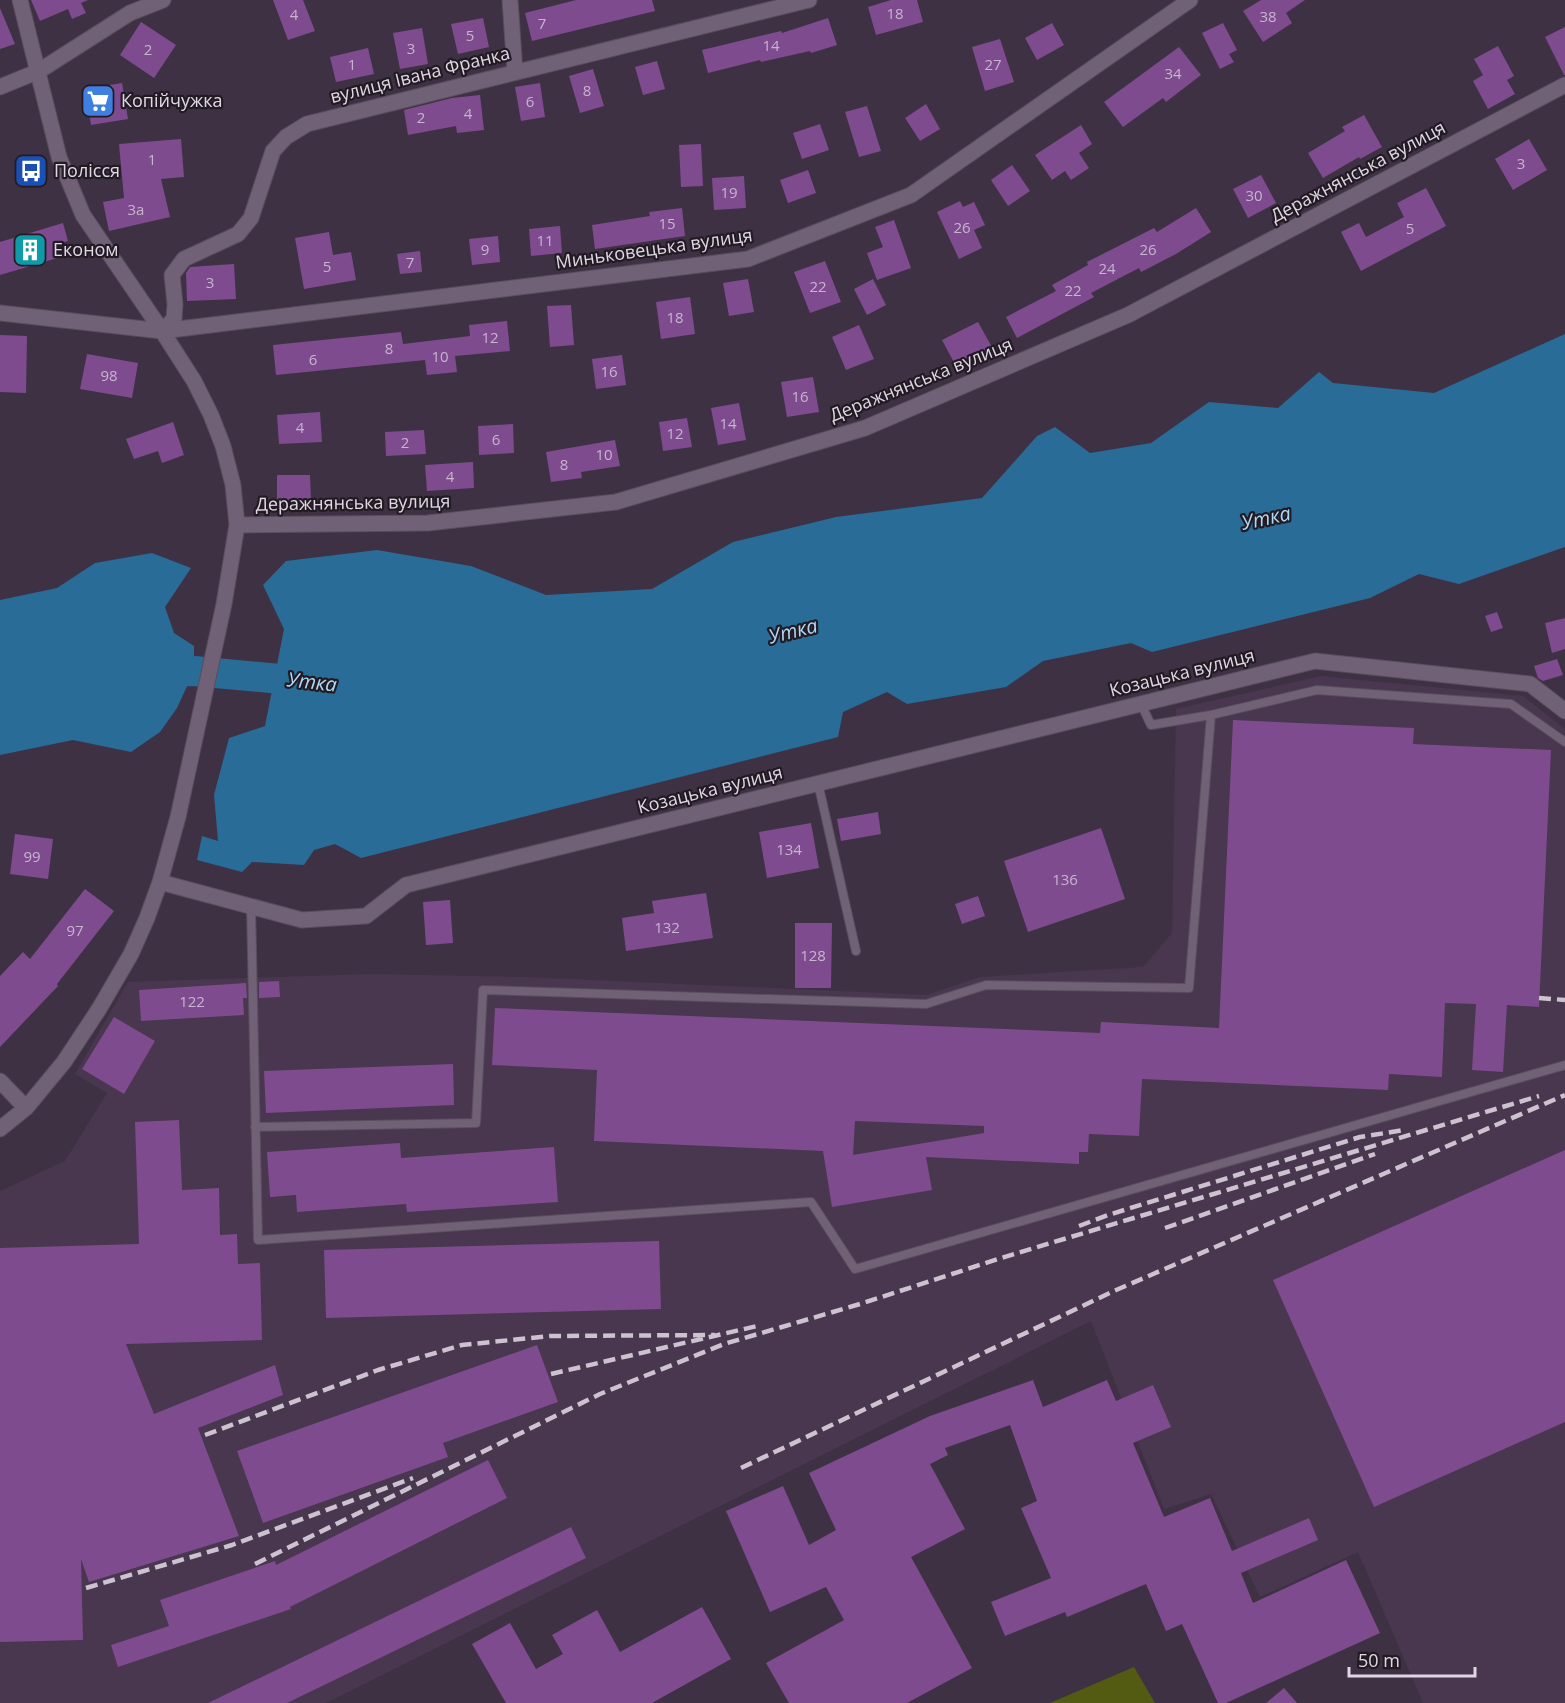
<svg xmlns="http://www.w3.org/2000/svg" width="1565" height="1703" font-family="'Open Sans',sans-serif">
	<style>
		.built { fill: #49364f }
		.green { fill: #525b11 }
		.water { fill: #286c97 }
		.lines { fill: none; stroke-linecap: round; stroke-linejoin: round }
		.river { stroke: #286c97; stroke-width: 30 }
		.building { fill: #7e4b8f; fill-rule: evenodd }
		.service-casing { stroke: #594d5e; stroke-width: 10 }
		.minor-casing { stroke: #594d5e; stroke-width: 17 }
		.secondary-casing { stroke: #594d5e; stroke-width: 17 }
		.service { stroke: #716176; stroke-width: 8 }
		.minor { stroke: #716176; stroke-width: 15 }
		.secondary { stroke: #716176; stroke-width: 15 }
		.rail { stroke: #ccc2d0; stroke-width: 4.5; stroke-dasharray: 12 6; stroke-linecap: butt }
		.labels { text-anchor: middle; stroke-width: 4.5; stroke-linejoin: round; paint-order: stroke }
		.number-label { font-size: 15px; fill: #c8b4cf }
		.street-label { font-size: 18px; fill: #e0d7e4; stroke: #221b24 }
		.poi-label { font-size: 18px; fill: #e0d7e4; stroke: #221b24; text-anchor: start }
		.water-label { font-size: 20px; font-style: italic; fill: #afd8f6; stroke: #221b24 }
	</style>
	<rect width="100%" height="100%" fill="#3f3144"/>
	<path class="built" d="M1321 676 1523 696 1565 729V1703H1423L1358 1552 1260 1597 1211 1494 1164 1509 1091 1321 326 1703H0V1191L65 1161 107 1093 75 1074 128 982 372 974 526 977 927 995 980 977 1143 967 1172 933 1176 709Z"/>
	<path class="green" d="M1134 1667 1155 1703H1050Z"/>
	<path class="water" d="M1565 334V547L1459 584 1419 574 1370 598 1152 652 1131 643 1043 661 1006 687 907 704 887 692 843 712 838 737 361 858 335 844 314 850 304 865 252 862 242 872 197 860 202 836 218 841 214 795 229 738 265 726 284 629 263 585 286 561 377 550 471 566 546 595 652 589 733 542 836 517 982 498 1037 436 1055 427 1090 453 1151 443 1209 402 1278 408 1319 372 1333 383 1434 393Z
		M152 553 191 568 165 607 174 633 194 646V671L177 708 160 732 131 752 73 740 0 755V600L57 588 95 563Z"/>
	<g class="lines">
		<path class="river" d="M152 672 194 671 313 682"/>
	</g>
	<path class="building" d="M31 0H88L81 3 86 13 72 19 68 9 40 21Z
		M273 0H303L315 31 288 40Z
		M576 0H652L655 11 532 41 525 13Z
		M891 0H917L923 22 876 35 868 7Z
		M1261 0H1305L1286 13 1292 23 1263 42 1243 11Z
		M0 8 15 44 0 49Z
		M483 18 489 47 458 54 451 24Z
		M828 18 837 45 811 53 810 51 761 62 760 60 708 73 702 50 781 31 782 33Z
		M141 22 176 45 154 78 120 55Z
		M1052 23 1064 45 1037 60 1025 38Z
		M1223 23 1237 50 1229 54 1234 62 1220 69 1202 33Z
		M1565 27V75H1564L1545 37Z
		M422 28 428 64 400 69 393 33Z
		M1000 39 1014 82 985 91 972 47Z
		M1498 46 1514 76 1507 80 1515 94 1488 109 1473 81 1483 75 1474 59Z
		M1179 47 1201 75 1166 102 1163 98 1123 127 1104 102Z
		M368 48 374 74 336 82 330 57Z
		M657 61 665 89 643 95 635 67Z
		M593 69 604 106 580 113 569 76Z
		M122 83 128 119 91 125 85 89Z
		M540 83 545 117 521 121 515 87Z
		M480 95 484 130 457 133 456 126 408 135 404 110 452 98Z
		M926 104 940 129 920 141 905 118Z
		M867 106 881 151 859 157 845 112Z
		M1364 115 1382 147 1360 159 1359 157 1323 178 1308 153 1345 131 1342 127Z
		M820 124 829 150 802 159 793 133Z
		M1081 125 1092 144 1079 153 1089 168 1071 180 1065 171 1052 180 1035 155Z
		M181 139 184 177 161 179 170 217 109 231 103 202 124 198 119 144Z
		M1529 139 1547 170 1513 190 1495 159Z
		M701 144 703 186 681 187 679 145Z
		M1012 165 1030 191 1008 206 991 180Z
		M808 170 816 193 788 203 780 180Z
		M1261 175 1276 203 1248 218 1233 189Z
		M744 176 746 208 714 210 712 178Z
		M1426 188 1446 226 1361 271 1341 232 1359 223 1366 237 1404 217 1397 203Z
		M960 201 963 207 974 202 985 225 974 230 982 248 959 259 937 212Z
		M682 208 685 236 595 249 592 225 650 216 649 212Z
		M1196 208 1211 232 1176 254 1141 272 1139 268 1091 293 1094 297 1017 338 1006 317 1056 291 1052 285 1088 265 1087 262 1154 228 1157 232Z
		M894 220 911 268 877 280 867 253 883 247 875 227Z
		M63 223 68 241 57 244 61 257 0 275V242Z
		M560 226 562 253 531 256 529 229Z
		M329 232 333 255 351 252 356 280 304 289 295 238Z
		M498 236 500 262 472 265 469 239Z
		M420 251 422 272 400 274 397 254Z
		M825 261 841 302 810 313 794 272Z
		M234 264 236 299 187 301 186 273 190 267Z
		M748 279 754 312 729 316 723 283Z
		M873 279 886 305 867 315 854 289Z
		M690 297 695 334 661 339 656 302Z
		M571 305 574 345 550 347 547 306Z
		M507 321 510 351 455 356 457 372 427 375 425 360 276 375 273 345 401 332 403 344 470 336 469 325Z
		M978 322 993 349 957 368 942 340Z
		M859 325 874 359 846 370 832 337Z
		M0 335 27 336 26 393 0 392Z
		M87 354 138 363 132 398 80 389Z
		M622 355 626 385 596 389 592 359Z
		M813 377 819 412 787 417 781 382Z
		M739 403 746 440 718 445 711 408Z
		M320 412 322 442 279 444 277 415Z
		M687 418 692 447 663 451 659 422Z
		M173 422 184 455 162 463 158 451 134 459 126 439Z
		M513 424 514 453 479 455 478 426Z
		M424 430 426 454 386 456 385 432Z
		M615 440 620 466 581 472 582 478 551 482 546 452Z
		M473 462 474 488 427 491 425 465Z
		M277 475H310L311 500H277Z
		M1497 612 1503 628 1491 632 1485 616Z
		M1565 618V649L1552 653 1545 623Z
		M1557 659 1563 675 1543 681 1538 678 1534 666Z
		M1233 720 1414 728 1413 744 1551 750 1539 1007 1507 1005 1503 1072 1472 1070 1476 1004 1445 1003 1442 1077 1389 1074 1388 1090 1142 1079 1139 1136 1089 1134 1088 1152H1079V1164L926 1157 932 1190 832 1207 823 1151 594 1141 597 1070 492 1065 495 1008 1100 1033 1101 1022 1219 1028ZM855 1121 984 1126V1133L853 1155Z
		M878 812 881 834 841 841 837 819Z
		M811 823 819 868 767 878 759 832Z
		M1101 828 1125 899 1028 932 1004 861Z
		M15 834 53 839 48 879 10 874Z
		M85 889 114 911 57 984 58 986 0 1047V976L23 952 30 959Z
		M706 893 713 938 626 951 622 918 654 913 652 901Z
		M978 896 985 916 962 924 955 904Z
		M450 900 453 943 426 945 423 902Z
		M795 923H832L831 988H795Z
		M279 981 280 997 259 998V982Z
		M246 983 247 998H243L244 1015 141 1021 139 990Z
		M114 1017 155 1041 124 1094 82 1069Z
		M453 1064 454 1105 266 1113 264 1071Z
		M179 1120 182 1190 219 1188 220 1235 237 1234 238 1264 260 1263 262 1340 126 1344 154 1414 275 1365 283 1395 198 1428 239 1536 89 1582 81 1559 83 1640 0 1642V1248L139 1244 135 1122Z
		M400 1143 401 1158 554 1147 558 1202 407 1212 406 1204 297 1212 296 1195 270 1197 267 1152Z
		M1565 1150V1422L1374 1507 1273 1280Z
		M659 1241 661 1309 326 1318 324 1250Z
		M537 1345 558 1402 443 1443 448 1457 263 1523 237 1451Z
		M1033 1380 1043 1407 1107 1380 1116 1401 1153 1385 1171 1427 1133 1443 1164 1517 1210 1498 1232 1551 1309 1518 1318 1540 1241 1573 1253 1603 1346 1560 1380 1633 1226 1703H1218L1182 1624 1166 1631 1146 1584 1067 1617 1065 1612 1005 1636 991 1602 1051 1578 1021 1508 1037 1501 1010 1425 945 1448 948 1455 930 1464 965 1529 911 1557 972 1668 907 1703H789L766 1663 844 1620 826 1587 770 1612 726 1511 783 1486 809 1545 836 1530 809 1473 930 1416Z
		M488 1460 507 1498 290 1607 291 1609 118 1667 111 1645 169 1626 160 1600 275 1561 276 1565Z
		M571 1527 586 1558 537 1582 287 1703H208Z
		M702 1607 731 1659 652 1703H506L472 1644 510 1623 536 1669 563 1654 552 1635 597 1610 620 1652Z
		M1284 1688 1297 1703H1266Z"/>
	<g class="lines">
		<g class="service-casing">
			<path id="service" d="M1141 704 1151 725 1211 715 1317 690 1511 704 1565 742
				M818 783 856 951
				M251 906 258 1240 811 1202 855 1269 1565 1065
				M255 1127 476 1123 483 990 926 1004 986 985 1189 988 1211 715"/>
		</g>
		<g class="minor-casing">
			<path id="minor" d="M510 0 515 72
				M0 313 162 331 748 259 911 195 1190 0
				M162 331 174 319 175 304 172 275 184 259 238 234 251 218 273 151 286 137 307 124 809 0
				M237 525 428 523 616 502 865 428 1128 315 1565 85
				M160 882 302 920 366 916 406 885 1315 661 1530 684 1565 711
				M0 1081 26 1108
				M0 1129 26 1108 64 1062 99 1009 131 954 147 918 160 882 178 817 224 604 237 525 233 485 223 446 211 415 194 381 162 331 83 215 59 157 20 0"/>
		</g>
		<g class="secondary-casing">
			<path id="secondary" d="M0 87 39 71 130 13 163 0"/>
		</g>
		<use href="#service" class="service"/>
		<use href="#minor" class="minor"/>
		<use href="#secondary" class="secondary"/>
		<path class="rail" d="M1539 998 1565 1000
			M1079 1226 1108 1215 1360 1137 1404 1130
			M1165 1228 1375 1154
			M551 1374 757 1326
			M205 1435 378 1370 462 1345 550 1336 715 1335
			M741 1468 1114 1291 1565 1095
			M255 1564 600 1394 724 1344 860 1304 1001 1258 1539 1096
			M86 1588 232 1545 413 1478"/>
	</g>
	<defs>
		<g id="supermarket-square" transform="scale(1.725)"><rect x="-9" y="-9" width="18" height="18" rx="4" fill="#3f7fe0" stroke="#221b24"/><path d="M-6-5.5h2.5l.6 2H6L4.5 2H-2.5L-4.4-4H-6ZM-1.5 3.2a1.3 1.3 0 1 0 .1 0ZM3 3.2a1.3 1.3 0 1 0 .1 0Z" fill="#fff"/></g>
		<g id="bus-square" transform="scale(1.725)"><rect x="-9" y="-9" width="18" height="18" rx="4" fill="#1a4fb4" stroke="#221b24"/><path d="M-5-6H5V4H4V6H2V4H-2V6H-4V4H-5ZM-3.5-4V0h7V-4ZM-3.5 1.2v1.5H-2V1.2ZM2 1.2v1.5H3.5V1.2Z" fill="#fff"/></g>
		<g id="building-square" transform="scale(1.725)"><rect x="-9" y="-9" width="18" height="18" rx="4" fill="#0f9aa8" stroke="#221b24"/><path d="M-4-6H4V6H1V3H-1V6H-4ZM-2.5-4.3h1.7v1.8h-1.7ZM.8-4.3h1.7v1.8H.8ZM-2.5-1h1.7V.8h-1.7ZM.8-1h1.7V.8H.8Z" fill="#fff"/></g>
	</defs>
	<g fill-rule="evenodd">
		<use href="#supermarket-square" x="98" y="101"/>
		<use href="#bus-square" x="31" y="171"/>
		<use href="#building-square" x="30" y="250"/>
	</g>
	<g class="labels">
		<g class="number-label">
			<text x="895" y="19">18</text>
			<text x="294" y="20">4</text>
			<text x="1268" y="22">38</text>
			<text x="542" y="29">7</text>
			<text x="470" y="41">5</text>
			<text x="771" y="51">14</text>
			<text x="411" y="54">3</text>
			<text x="148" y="55">2</text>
			<text x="352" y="70">1</text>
			<text x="993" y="70">27</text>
			<text x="1173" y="79">34</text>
			<text x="587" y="96">8</text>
			<text x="530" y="107">6</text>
			<text x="468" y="119">4</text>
			<text x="421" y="123">2</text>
			<text x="152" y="165">1</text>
			<text x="1521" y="169">3</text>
			<text x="729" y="198">19</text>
			<text x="1254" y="201">30</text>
			<text x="136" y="215">3а</text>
			<text x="667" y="229">15</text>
			<text x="962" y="233">26</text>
			<text x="1410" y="234">5</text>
			<text x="545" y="246">11</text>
			<text x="485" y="255">9</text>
			<text x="1148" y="255">26</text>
			<text x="410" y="268">7</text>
			<text x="327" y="272">5</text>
			<text x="1107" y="274">24</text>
			<text x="210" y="288">3</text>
			<text x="818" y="292">22</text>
			<text x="1073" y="296">22</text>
			<text x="675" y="323">18</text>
			<text x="490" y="343">12</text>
			<text x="389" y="354">8</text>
			<text x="440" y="362">10</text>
			<text x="313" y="365">6</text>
			<text x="609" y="377">16</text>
			<text x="109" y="381">98</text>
			<text x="800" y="402">16</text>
			<text x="728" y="429">14</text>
			<text x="300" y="433">4</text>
			<text x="675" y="439">12</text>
			<text x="496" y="445">6</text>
			<text x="405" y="448">2</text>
			<text x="604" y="460">10</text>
			<text x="564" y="470">8</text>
			<text x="450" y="482">4</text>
			<text x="789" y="855">134</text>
			<text x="32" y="862">99</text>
			<text x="1065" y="885">136</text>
			<text x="667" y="933">132</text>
			<text x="75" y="936">97</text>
			<text x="813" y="961">128</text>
			<text x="192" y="1007">122</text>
		</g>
		<g class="street-label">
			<text transform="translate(420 75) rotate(-14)" y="6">вулиця Івана Франка</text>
			<text transform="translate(1358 172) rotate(-28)" y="6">Деражнянська вулиця</text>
			<text transform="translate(654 249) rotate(-8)" y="6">Миньковецька вулиця</text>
			<text transform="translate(921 380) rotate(-22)" y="6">Деражнянська вулиця</text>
			<text transform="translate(353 503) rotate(-1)" y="6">Деражнянська вулиця</text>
			<text transform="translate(1182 673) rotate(-14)" y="6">Козацька вулиця</text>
			<text transform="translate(710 790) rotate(-14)" y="6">Козацька вулиця</text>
		</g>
		<g class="poi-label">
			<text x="121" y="107">Копійчужка</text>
			<text x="54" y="177">Полісся</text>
			<text x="53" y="256">Економ</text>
		</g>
		<g class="water-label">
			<text transform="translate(1266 518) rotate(-12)" y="7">Утка</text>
			<text transform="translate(793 631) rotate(-14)" y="7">Утка</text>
			<text transform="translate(312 682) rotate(6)" y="7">Утка</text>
		</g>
	</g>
	<path d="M1349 1667v9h126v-9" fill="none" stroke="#e0d7e4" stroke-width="3"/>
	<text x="1358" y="1667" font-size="18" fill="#e0d7e4" stroke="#221b24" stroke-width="4.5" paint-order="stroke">50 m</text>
</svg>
